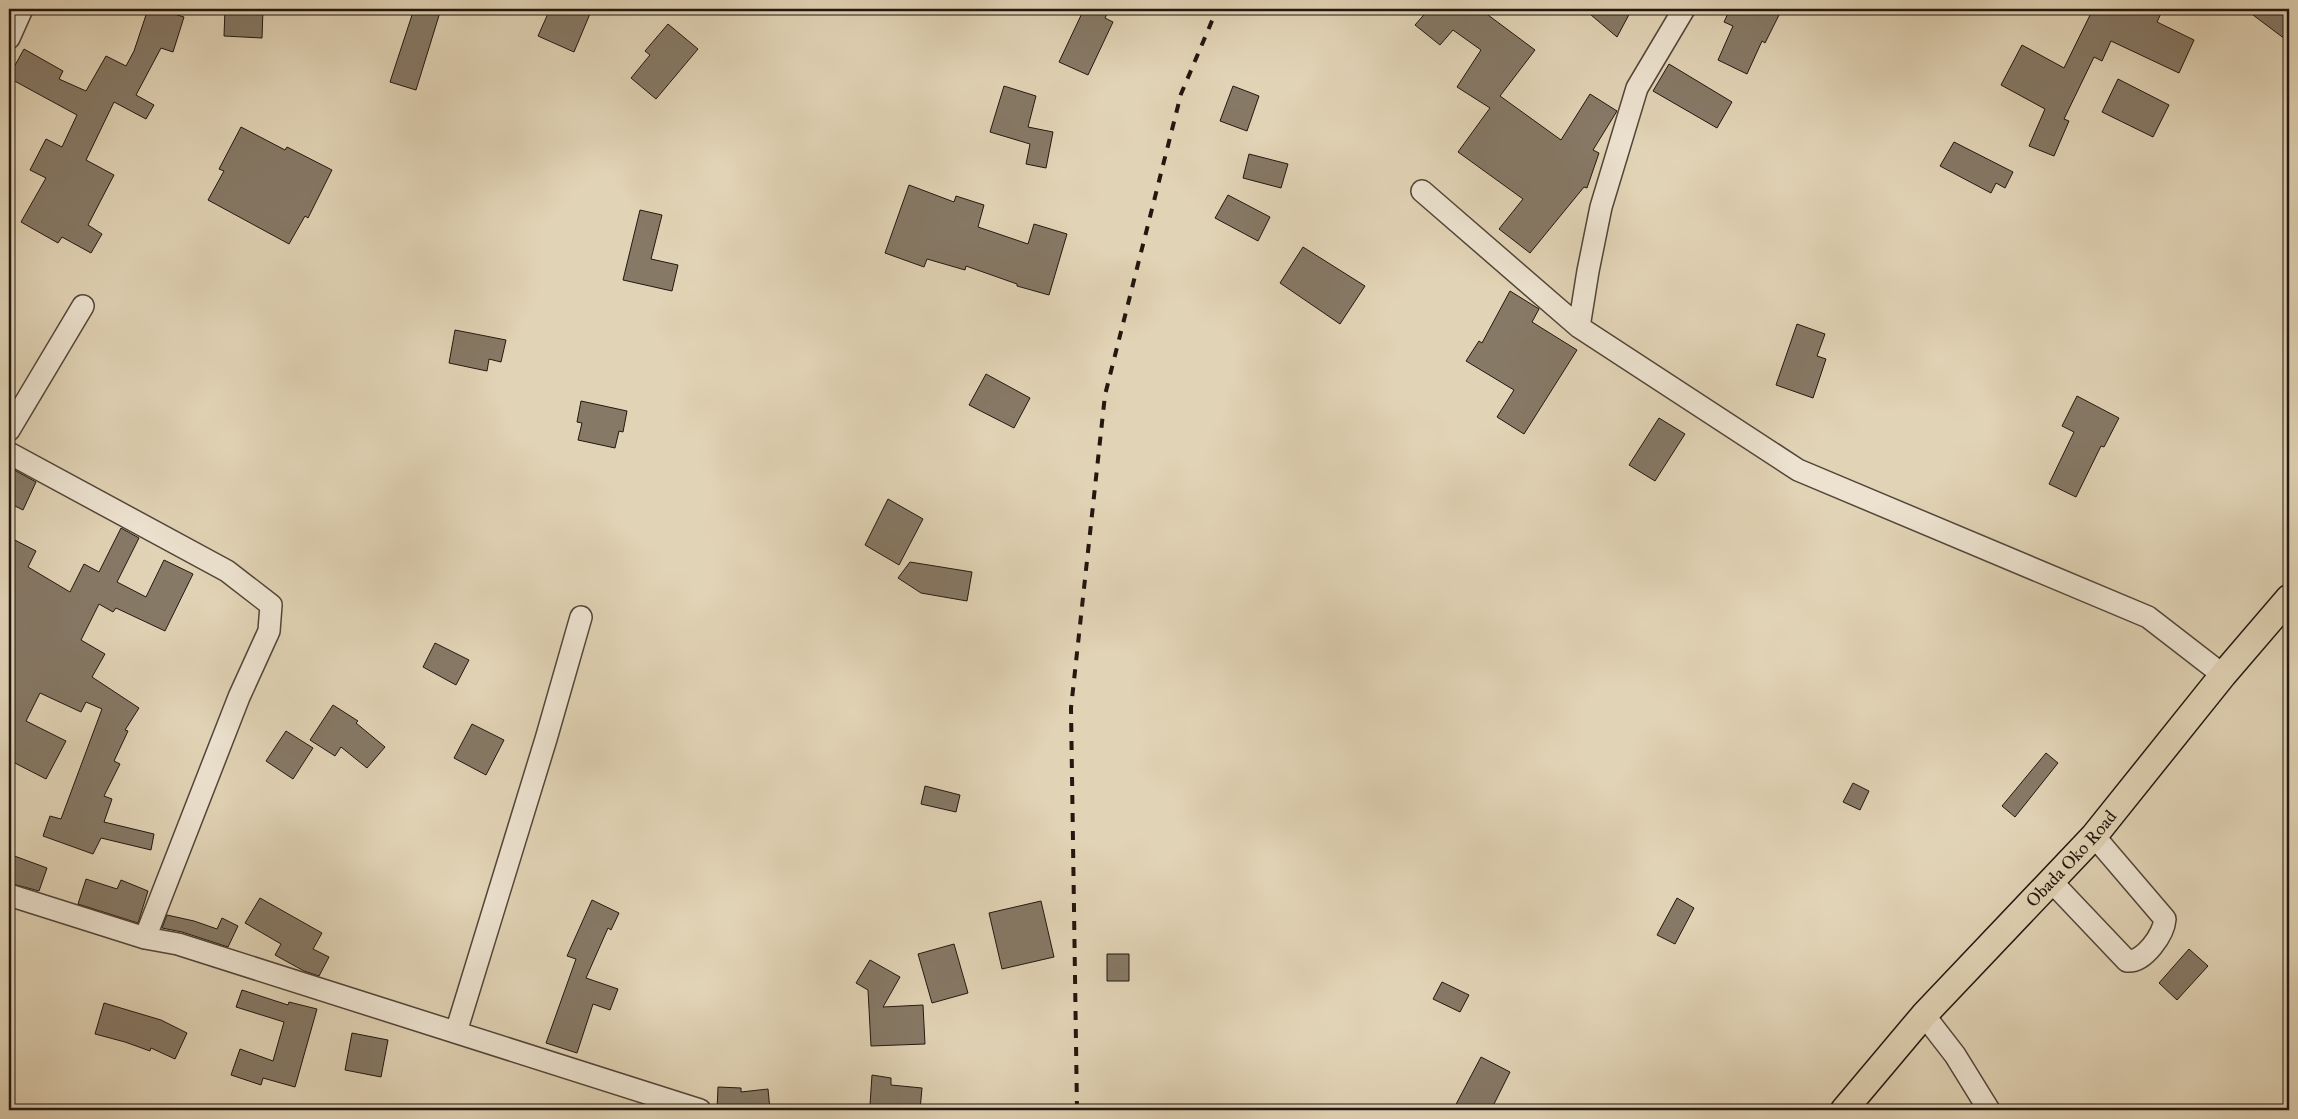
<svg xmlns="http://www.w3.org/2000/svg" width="2298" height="1119" font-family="'IM FELL Great Primer',serif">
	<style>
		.building { fill: #867966; stroke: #231710 }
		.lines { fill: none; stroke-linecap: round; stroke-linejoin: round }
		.minor-casing { stroke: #524639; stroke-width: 24 }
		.major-casing { stroke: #231710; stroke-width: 29 }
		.minor { stroke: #ece2cf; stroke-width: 21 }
		.major { stroke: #e1d3b5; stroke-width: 26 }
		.rail { stroke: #231710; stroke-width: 4; stroke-dasharray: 9 9; stroke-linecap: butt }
		.labels { text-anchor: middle; stroke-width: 4; stroke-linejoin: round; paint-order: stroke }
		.street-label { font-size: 18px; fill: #231710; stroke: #ece2cf }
	</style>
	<rect width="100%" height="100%" fill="#e1d3b5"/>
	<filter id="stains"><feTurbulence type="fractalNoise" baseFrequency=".004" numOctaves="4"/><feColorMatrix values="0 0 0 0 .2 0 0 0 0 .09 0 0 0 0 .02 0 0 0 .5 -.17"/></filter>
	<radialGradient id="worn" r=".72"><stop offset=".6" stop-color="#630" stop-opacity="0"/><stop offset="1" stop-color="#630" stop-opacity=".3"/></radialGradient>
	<path class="building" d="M148 9H158L184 17 173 52 161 48 136 95 154 105 146 119 114 102 86 160 114 175 88 225 102 234 91 253 62 237 58 243 21 222 46 178 30 170 46 139 62 147 77 115 9 78V76L24 49 63 71 59 79 86 91 106 56 126 66 134 51Z
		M225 9H263L262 38 224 36Z
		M414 9H441L416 90 390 82Z
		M550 9H592L574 52 538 36Z
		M1084 9H1094L1107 14 1105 18 1113 22 1088 75 1059 62Z
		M1429 9H1480L1535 50 1500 96 1561 140 1590 94 1617 111 1593 150 1599 153 1587 188 1584 187 1530 253 1499 229 1523 199 1458 152 1490 108 1457 87 1481 50 1453 30 1440 45 1415 25Z
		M1584 9H1632L1617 37Z
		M1730 9H1782L1765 43 1762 41 1747 74 1718 60 1733 26 1724 22Z
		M2093 9H2163L2157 22 2194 40 2179 73 2111 41 2102 61 2094 57 2064 119 2069 121 2054 156 2029 146 2045 109 2001 85 2022 45 2064 68Z
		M2245 9H2289V42Z
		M668 24 698 49 656 99 631 78 650 55 645 51Z
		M1669 64 1732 102 1717 128 1653 91Z
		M2118 79 2169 105 2153 137 2102 112Z
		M1004 86 1036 96 1028 127 1053 132 1046 168 1026 164 1030 144 990 132Z
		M1233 86 1259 96 1247 131 1220 121Z
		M241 127 285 150 287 147 332 170 308 218 305 216 289 244 208 200 224 171 219 169Z
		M1954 142 2013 172 2005 188 1996 183 1991 193 1940 166Z
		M1249 154 1288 164 1281 188 1243 178Z
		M909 185 954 202 956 196 984 205 978 227 1028 244 1034 224 1067 234 1049 295 1017 286V284L966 266 965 270 927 259 924 267 885 253Z
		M1228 195 1270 217 1258 241 1215 218Z
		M640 210 662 215 651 259 678 265 672 291 623 280Z
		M1303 247 1365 286 1340 324 1280 283Z
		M1510 291 1539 309 1532 322 1577 350 1524 434 1497 417 1514 390 1466 361 1479 341 1482 343Z
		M1797 324 1825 334 1817 356 1826 359 1813 398 1776 385Z
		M455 330 506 340 501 362 489 359 487 371 449 363Z
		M986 374 1030 398 1014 428 969 405Z
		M2077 396 2119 418 2104 447 2101 446 2076 497 2049 484 2074 432 2062 426Z
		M581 401 627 411 623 432 619 431 615 448 578 440 582 423 577 422Z
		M1659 418 1685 434 1655 481 1629 465Z
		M9 467 36 482 23 510 9 503Z
		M888 499 923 519 899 565 865 545Z
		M121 528 139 538 117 582 146 597 164 560 193 574 165 631 116 608 113 612 99 604 81 640 105 654 92 677 139 708 125 730 128 731 114 761 120 764 104 796 112 799 104 822 154 834 151 850 101 838 93 854 43 836 50 816 61 819 102 709 86 702 81 712 40 693 26 721 66 741 46 779 9 760V537L36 551 28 567 70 592 84 564 99 572Z
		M910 562 972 572 967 601 921 593 898 578Z
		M435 643 469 660 456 685 423 667Z
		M333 705 358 721 356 723 385 747 367 768 341 747 335 756 310 740Z
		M472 724 504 740 486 775 454 758Z
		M286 731 313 748 293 779 266 761Z
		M2046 753 2058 763 2015 817 2002 806Z
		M1853 783 1869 791 1860 810 1843 802Z
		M925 786 960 795 956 812 921 804Z
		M9 854 47 868 39 891 9 883Z
		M86 879 117 889 121 880 148 891 138 923 78 904Z
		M260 898 322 933 313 949 329 957 319 976 304 971 275 955 281 944 245 923Z
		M1677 898 1694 908 1675 944 1657 935Z
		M592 900 619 913 611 930 608 928 586 978 618 989 610 1010 593 1004 577 1053 546 1043 576 959 567 956Z
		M1041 901 1054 957 1002 969 989 913Z
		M167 915 194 921 217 929 222 918 238 926 228 947 182 932 162 928Z
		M954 944 968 993 932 1003 918 954Z
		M2189 949 2208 966 2177 1000 2159 983Z
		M1107 954H1129V981H1107Z
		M870 960 900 977 883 1007 923 1005 925 1044 871 1046 868 990 856 983Z
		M1442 982 1469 995 1460 1012 1433 999Z
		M242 990 288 1005 289 1002 317 1009 295 1087 263 1078 261 1085 231 1075 240 1049 273 1061 284 1022 236 1007Z
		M104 1003 161 1020 187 1033 175 1059 151 1048 150 1051 125 1042 95 1034Z
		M352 1033 388 1040 381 1077 345 1070Z
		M1481 1057 1510 1072 1491 1110H1453Z
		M872 1075 891 1078V1085L922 1088 920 1110H897V1107L870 1105Z
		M718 1087 741 1088V1092L768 1089 770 1110H717Z"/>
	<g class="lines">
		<g class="minor-casing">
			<path id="minor" d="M9 38 22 9
				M1422 191 1579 327 1798 470 2148 617 2223 675
				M1579 327 1588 271 1601 207 1637 88 1684 9
				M9 430 83 306
				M9 453 227 571 271 605 269 631 239 697 145 938
				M2052 882 2127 961C2144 963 2164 934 2165 919L2094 836
				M9 895 145 938 178 944 700 1110
				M1924 1015 1955 1055 1989 1110
				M456 1032 546 739 581 617"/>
		</g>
		<g class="major-casing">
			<g id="major">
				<path id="s1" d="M1844 1110 1924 1015 2094 836 2223 675 2289 598"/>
			</g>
		</g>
		<use href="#minor" class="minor"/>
		<use href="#major" class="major"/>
		<path class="rail" d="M1077 1110 1071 708 1105 395 1181 94 1217 9"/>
	</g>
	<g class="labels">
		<g class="street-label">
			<text dy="6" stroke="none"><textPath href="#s1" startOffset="339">Obada Oko Road</textPath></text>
		</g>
	</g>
	<rect width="2298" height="1119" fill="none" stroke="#e1d3b5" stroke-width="30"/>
	<rect x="10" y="10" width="2278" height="1099" fill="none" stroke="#231710" stroke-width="2.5"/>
	<rect x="15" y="15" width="2268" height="1089" fill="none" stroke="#231710"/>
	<rect width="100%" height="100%" filter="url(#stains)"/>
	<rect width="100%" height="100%" fill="url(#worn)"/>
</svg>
